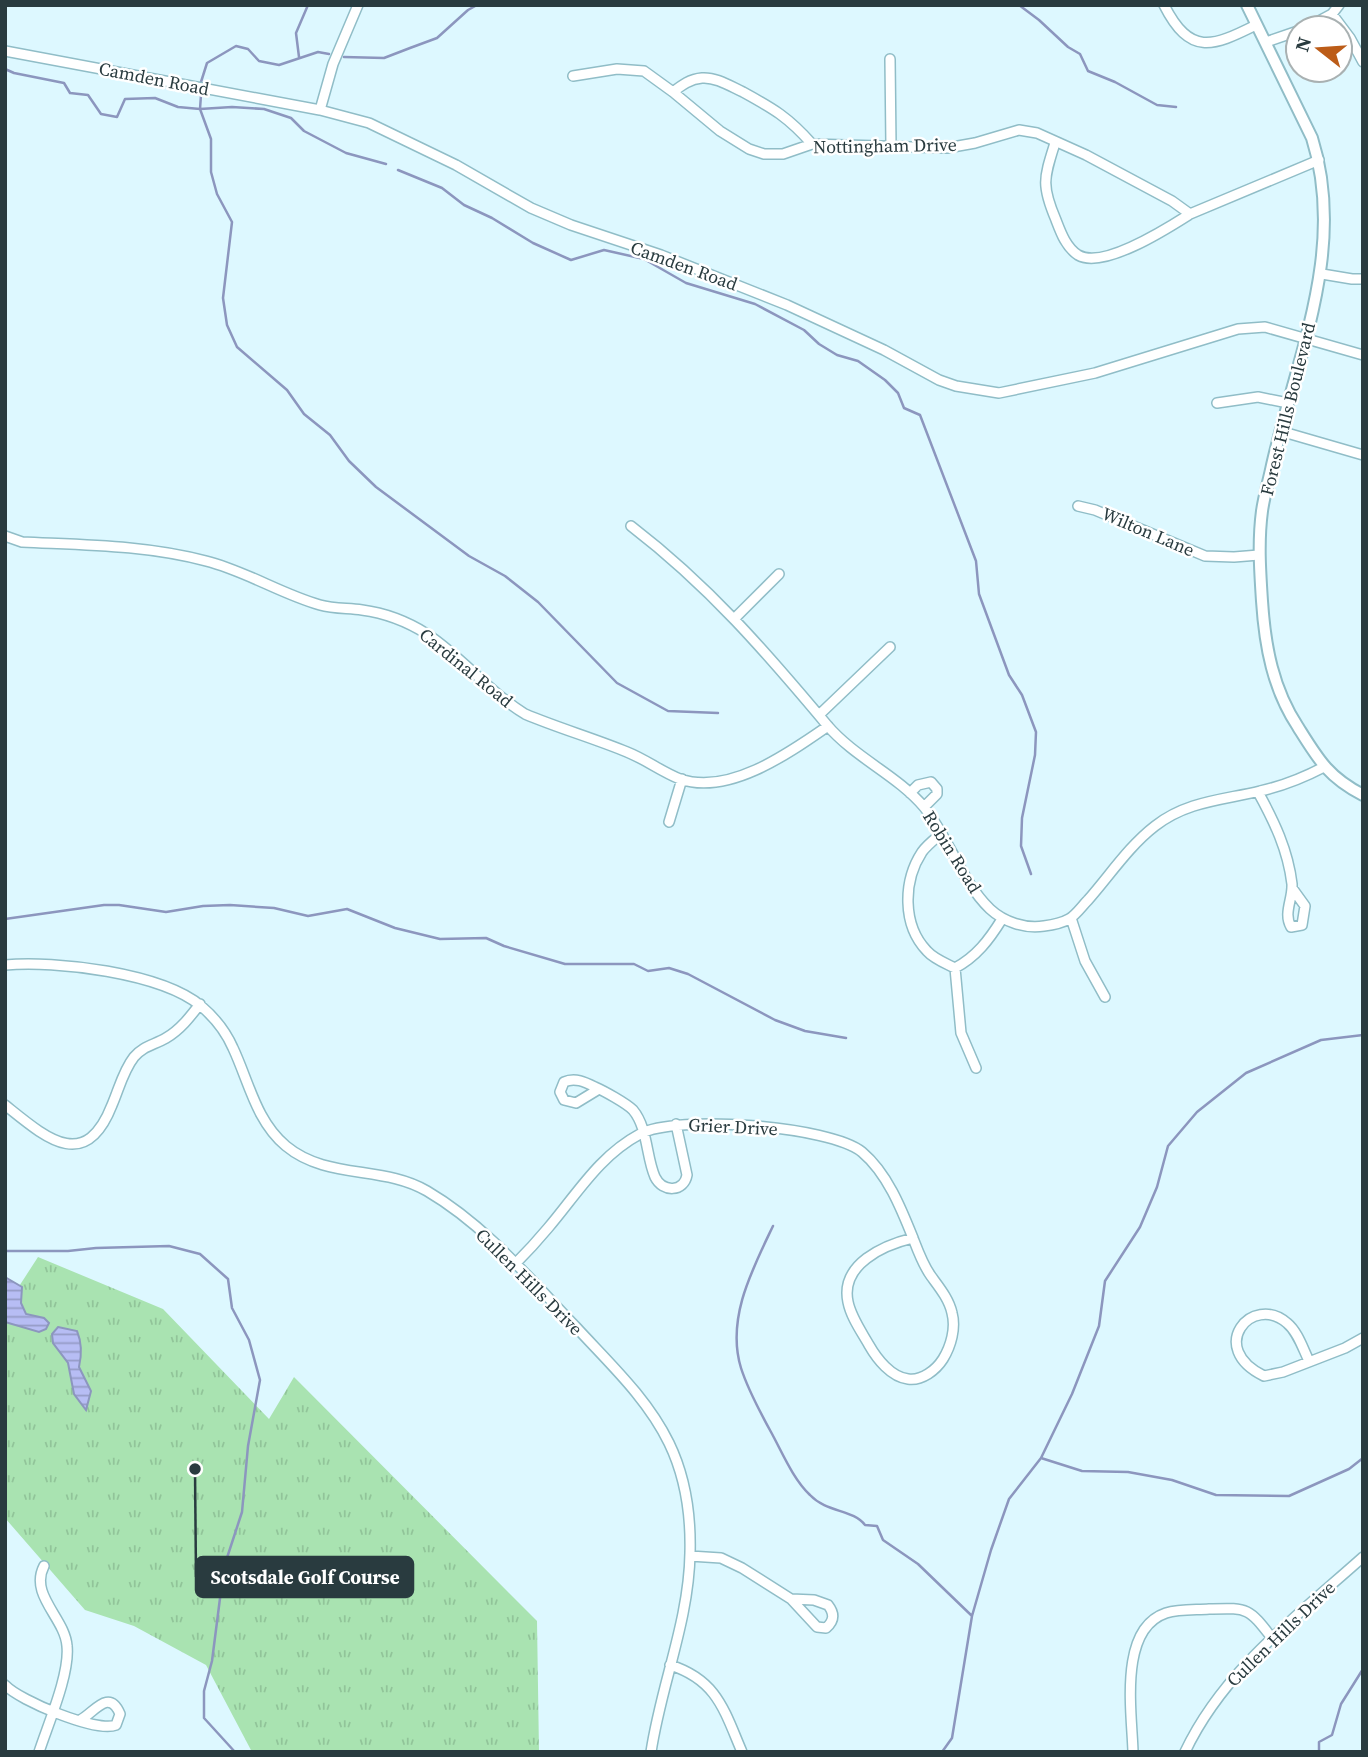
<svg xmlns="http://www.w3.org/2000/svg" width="1368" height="1757" font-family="'Source Serif 4',serif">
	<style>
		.grass { fill: url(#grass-tufts) }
		.water { fill: url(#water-rules); stroke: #8c96be; stroke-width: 2 }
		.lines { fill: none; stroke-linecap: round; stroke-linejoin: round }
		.stream { stroke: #8c96be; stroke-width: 2.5 }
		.minor-casing { stroke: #90bdc7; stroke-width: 12 }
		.major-casing { stroke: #90bdc7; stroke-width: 14 }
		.minor { stroke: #fff; stroke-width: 9 }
		.major { stroke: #fff; stroke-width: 10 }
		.labels { text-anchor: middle; stroke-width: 5; stroke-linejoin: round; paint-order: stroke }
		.street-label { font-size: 18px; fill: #293b3f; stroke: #fff }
		.leader { fill: none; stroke: #293b3f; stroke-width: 2.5 }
		.callout-dot { fill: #293b3f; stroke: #fff; stroke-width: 2.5 }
		.callout { fill: #293b3f; stroke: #293b3f; stroke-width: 2.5 }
		.callout-label { font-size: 19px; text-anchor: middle; font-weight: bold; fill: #fff }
	</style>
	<defs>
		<pattern id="grass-tufts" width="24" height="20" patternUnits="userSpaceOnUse" patternTransform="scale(1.75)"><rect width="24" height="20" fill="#a9e3b1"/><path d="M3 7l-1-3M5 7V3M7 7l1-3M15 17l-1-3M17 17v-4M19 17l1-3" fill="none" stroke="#91c499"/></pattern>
		<pattern id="water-rules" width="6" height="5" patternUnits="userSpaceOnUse" patternTransform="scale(1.75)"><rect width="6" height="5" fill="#b7bdf4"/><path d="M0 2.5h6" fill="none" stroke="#959bc7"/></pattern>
	</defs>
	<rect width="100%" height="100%" fill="#ddf8ff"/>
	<path class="grass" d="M38 1257 163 1309 269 1419 294 1377 537 1621 539 1752H252L206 1665 134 1626 85 1610 5 1518V1308Z"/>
	<path class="water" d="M5 1277 22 1287 21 1303 26 1314 44 1318 49 1323 46 1329 39 1332 5 1322Z
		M58 1327 77 1331C82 1343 82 1354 79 1367L91 1391 86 1410 74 1394 68 1363 53 1343 52 1334Z"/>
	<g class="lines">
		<path class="stream" d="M1019 5 1039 20 1068 47 1080 54 1088 71 1115 82 1157 105 1176 107
			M299 57 296 33 308 5
			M344 57 384 58 410 48 437 38 468 10 477 5
			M5 69 14 73 64 83 70 93 88 95 101 114 117 117 125 99 155 98 178 107 200 109 201 95
			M201 82 207 63 236 46 248 49 259 61 279 65 318 52 329 54
			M386 164 346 153 304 131 291 118 264 109 232 107 200 109 211 139V172L217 194 232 222 223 298 227 325 237 347 287 390 304 414 330 435 349 461 376 487 469 556 505 576 538 602 617 683 668 711 718 713
			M398 170 442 188 464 205 492 218 533 243 571 260 604 250 644 259 686 283 755 304 804 330 819 344 837 355 858 361 885 380 898 393 904 408 920 415 976 561 979 594 1009 675 1022 695 1036 732 1035 755 1022 818 1021 846 1031 874
			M5 919 104 905H119L166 912 203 906 230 905 274 908 308 916 347 909 395 928 440 939 486 938 504 946 565 964H634L648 971 669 968 688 974 775 1020 805 1031 846 1038
			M773 1226C752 1270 726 1319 741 1368 748 1390 760 1412 771 1432 782 1452 793 1479 810 1495 827 1513 853 1509 865 1525L877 1526 883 1540 918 1564 972 1616
			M5 1251H68L96 1248 169 1246 200 1254 228 1279 232 1308 249 1340 260 1380 248 1446 242 1512 224 1567 212 1661 204 1691V1718L235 1752
			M1041 1458 1082 1471 1128 1472 1172 1480 1216 1495 1289 1496 1349 1469 1363 1458
			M942 1752 952 1738 972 1616 991 1550 1009 1499 1041 1458 1072 1394 1099 1326 1105 1281 1140 1227 1157 1187 1168 1146 1197 1112 1246 1073 1321 1040 1363 1035
			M1319 1752V1742L1332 1735 1341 1704 1363 1669"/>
		<g class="minor-casing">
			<path id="minor" d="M1164 5C1190 56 1212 47 1256 25
				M1332 14 1350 38 1363 62
				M1306 28 1332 14 1339 5
				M1266 42 1298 31
				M5 51 320 110 369 123 456 165 531 208 571 225 661 255 787 305 884 350 939 380 956 386 999 393 1095 373 1238 329 1265 327 1363 355
				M890 59 891 146
				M573 76 617 69 644 71 673 92 720 131 749 149 764 154H783L812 144 947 148 975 143 1019 130 1037 133 1086 155 1172 201 1190 214 1319 160
				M673 92C682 85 690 79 702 78 716 77 730 86 743 92 774 109 788 117 812 144
				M320 110 333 64 358 5
				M1055 143C1044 178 1041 185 1056 220 1061 233 1066 247 1078 255 1103 270 1168 228 1190 214
				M1322 274 1352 279H1363
				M1217 403 1258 397 1288 403
				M1280 431 1363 455
				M1078 506 1095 510 1205 556 1234 557 1259 555
				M631 526C709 586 765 651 827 725 855 758 897 775 924 807 950 839 961 881 990 909 1004 922 1025 929 1044 926 1052 925 1062 923 1069 919 1076 915 1082 906 1088 900 1110 875 1129 846 1155 826 1187 801 1223 800 1260 791 1283 786 1303 778 1324 767
				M5 536 22 542C84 545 146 545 206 561 246 571 281 594 320 605 334 609 348 608 362 610 385 613 408 622 427 634 462 657 489 692 525 714 558 728 593 738 627 752 645 759 662 772 680 779 729 796 789 753 828 726
				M735 618 779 574
				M820 714 890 647
				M1258 792C1274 821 1288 850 1292 884 1293 899 1283 913 1291 927L1302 925 1305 906 1292 888
				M910 793 918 785 931 782 937 789V794L924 807
				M669 822 682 779
				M942 833C935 839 927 845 922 852 903 881 902 925 927 951 934 959 945 963 955 968 976 957 989 940 1002 919
				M1071 918 1085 961 1105 997
				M5 965C55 960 162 973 201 1006 214 1017 226 1032 233 1048 249 1082 256 1121 286 1146 327 1180 383 1165 427 1191 485 1225 530 1279 576 1327 610 1364 647 1398 669 1443 686 1478 691 1515 690 1553 689 1621 661 1685 651 1752
				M955 968 961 1033 976 1068
				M599 1089 576 1103 564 1100 560 1092 564 1082C575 1077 585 1082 595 1087 604 1091 626 1103 633 1110 648 1128 646 1157 655 1177 663 1193 684 1192 687 1175L676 1124
				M5 1105C45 1137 85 1174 112 1105 119 1089 123 1071 134 1057 143 1046 154 1045 166 1038 180 1030 190 1017 200 1004
				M913 1238C918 1251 923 1265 931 1276 939 1287 949 1299 952 1313 956 1328 951 1346 943 1359 936 1370 922 1381 908 1379 891 1377 877 1359 869 1345 861 1331 851 1317 848 1302 840 1264 884 1245 913 1238Z
				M516 1263C527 1252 538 1240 548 1228 577 1194 599 1156 640 1134 676 1114 830 1126 862 1152 887 1173 901 1208 913 1238
				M1309 1361C1303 1349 1298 1332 1287 1323 1252 1293 1206 1348 1264 1376L1283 1372 1345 1348 1363 1338
				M690 1556 721 1558 742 1568 791 1599 817 1627 826 1628C834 1621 835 1614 828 1605L814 1600 791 1599
				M670 1665C717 1680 724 1710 742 1752
				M5 1685C20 1701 97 1733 116 1725L120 1714C109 1687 93 1714 80 1720
				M39 1752C48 1724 70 1674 67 1646 65 1618 29 1595 44 1566
				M1133 1752C1132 1713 1118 1629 1166 1613 1179 1609 1195 1610 1209 1609 1248 1608 1248 1607 1272 1638
				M1185 1752C1223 1671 1297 1616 1363 1557"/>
		</g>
		<g class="major-casing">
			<path id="major" d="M1247 5 1312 138C1347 249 1297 356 1272 465 1269 480 1264 496 1262 511 1258 541 1260 571 1262 601 1265 647 1273 689 1298 727 1318 759 1328 777 1363 795"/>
		</g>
		<use href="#minor" class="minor"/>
		<use href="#major" class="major"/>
	</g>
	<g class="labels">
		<g class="street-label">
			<text transform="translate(154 79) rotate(11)" y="6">Camden Road</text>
			<text transform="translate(885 146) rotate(-1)" y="6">Nottingham Drive</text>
			<text transform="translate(684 266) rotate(20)" y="6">Camden Road</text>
			<text transform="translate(1288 409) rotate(-76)" y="6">Forest Hills Boulevard</text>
			<text transform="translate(1148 532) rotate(23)" y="6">Wilton Lane</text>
			<text transform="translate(466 668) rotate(39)" y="6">Cardinal Road</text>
			<text transform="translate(952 852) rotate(58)" y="6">Robin Road</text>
			<text transform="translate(733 1127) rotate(3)" y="6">Grier Drive</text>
			<text transform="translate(529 1282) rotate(45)" y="6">Cullen Hills Drive</text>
			<text transform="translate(1281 1634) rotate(-44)" y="6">Cullen Hills Drive</text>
		</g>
	</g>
	<path class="leader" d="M195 1469L196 1577"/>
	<circle class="callout-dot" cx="195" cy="1469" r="7"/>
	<rect class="callout" x="196" y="1557" width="217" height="40" rx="7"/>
	<g class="callout-label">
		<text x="305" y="1584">Scotsdale Golf Course</text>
	</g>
	<rect width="1368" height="1757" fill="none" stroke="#293b3f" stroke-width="14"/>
	<g transform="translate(1319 49) rotate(287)"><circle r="33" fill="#ffffff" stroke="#a9b1b2" stroke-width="2"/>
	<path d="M0-5L12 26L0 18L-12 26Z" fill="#bc5c18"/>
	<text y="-10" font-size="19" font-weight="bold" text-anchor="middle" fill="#293b3f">N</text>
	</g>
</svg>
